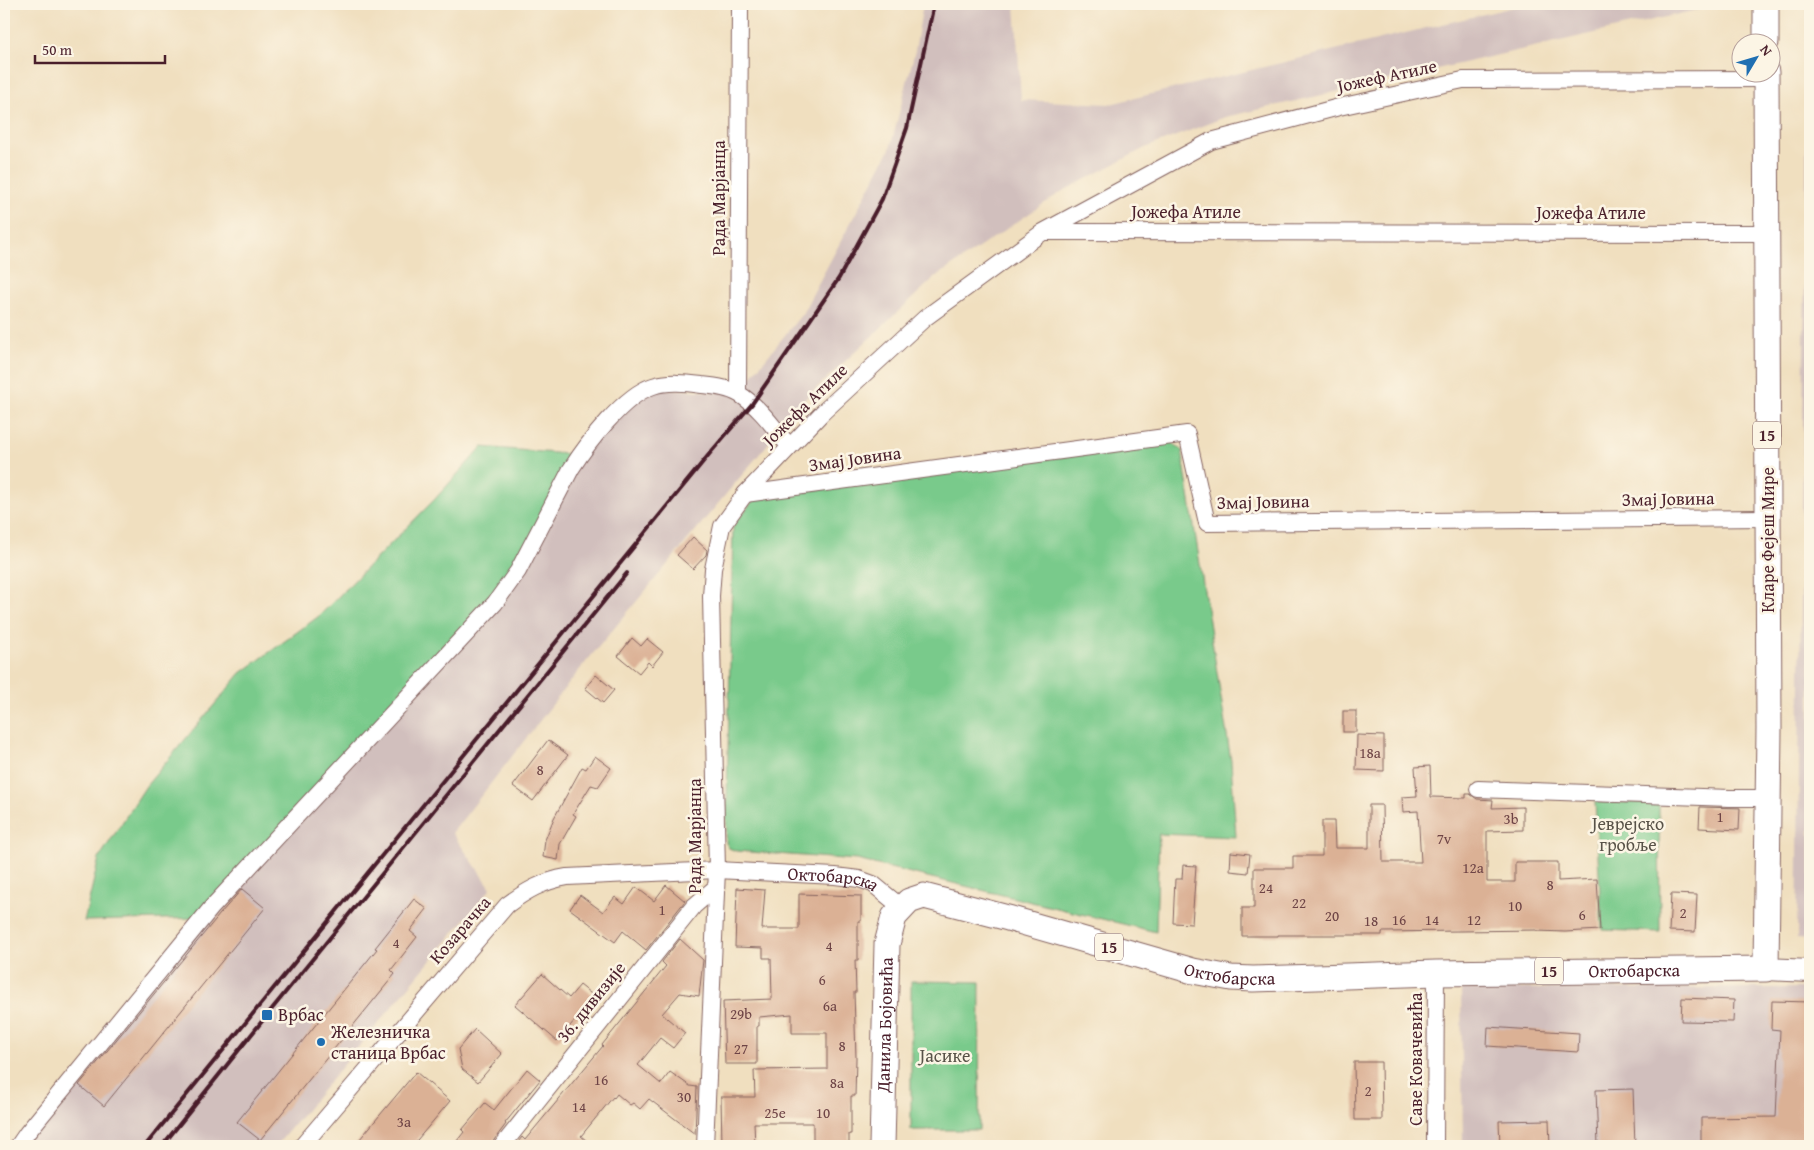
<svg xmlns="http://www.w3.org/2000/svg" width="1814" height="1150" viewBox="0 0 1814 1150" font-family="'Gentium Book Plus',serif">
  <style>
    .industrial { fill: #d1bfbd }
    .green { fill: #79ca8b; stroke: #62745b }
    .building { fill: #dbb195 }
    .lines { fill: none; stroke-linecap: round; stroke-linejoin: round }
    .street-casing { stroke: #84625f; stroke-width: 18 }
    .secondary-casing { stroke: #84625f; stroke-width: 24 }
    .primary-casing { stroke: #84625f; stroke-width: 27 }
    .street { stroke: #fff; stroke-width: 16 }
    .secondary { stroke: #fff; stroke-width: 22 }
    .primary { stroke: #fff; stroke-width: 25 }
    .rail { stroke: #4a1f2b; stroke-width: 4 }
    .poi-dot { fill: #1f6fb2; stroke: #fcf5e5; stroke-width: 2 }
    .labels { text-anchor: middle; stroke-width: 5; stroke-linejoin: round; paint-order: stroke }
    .number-label { font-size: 15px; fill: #6e4446 }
    .shield { fill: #fcf5e5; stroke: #7f5f63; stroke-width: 1 }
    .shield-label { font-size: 16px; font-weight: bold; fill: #4a1f2b }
    .street-label { font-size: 18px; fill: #4a1f2b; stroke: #fcf5e5 }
    .park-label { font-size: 18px; fill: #585248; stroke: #fcf5e5 }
    .poi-label { font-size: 18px; fill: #4a1f2b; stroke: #fcf5e5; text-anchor: start }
  </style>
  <rect width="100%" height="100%" fill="#fcf5e5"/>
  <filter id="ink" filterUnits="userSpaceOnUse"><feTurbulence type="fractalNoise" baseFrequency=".02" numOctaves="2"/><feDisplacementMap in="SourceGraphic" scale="10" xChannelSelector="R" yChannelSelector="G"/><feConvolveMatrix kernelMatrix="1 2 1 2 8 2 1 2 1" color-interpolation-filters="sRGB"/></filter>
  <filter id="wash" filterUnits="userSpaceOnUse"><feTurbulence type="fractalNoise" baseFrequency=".0096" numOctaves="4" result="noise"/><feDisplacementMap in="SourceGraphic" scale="20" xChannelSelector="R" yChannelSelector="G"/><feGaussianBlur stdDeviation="1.12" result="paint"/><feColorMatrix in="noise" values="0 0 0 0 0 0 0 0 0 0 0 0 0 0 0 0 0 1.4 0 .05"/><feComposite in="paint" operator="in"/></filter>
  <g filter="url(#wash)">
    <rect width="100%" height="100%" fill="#f0dfbf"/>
    <g class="industrial">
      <path d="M923 4H1015L1021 100 1110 104 1526 4H1723L1225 117 1145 148 1061 192 934 278 807 397 581 668 452 833 491 888 276 1146H18L580 455 647 388 738 393 802 314 890 149 915 51Z"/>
      <path d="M1808 4H1810V939L1797 938Z"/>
      <path d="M1810 988V1146H1463L1461 989Z"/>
    </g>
    <g class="green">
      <path d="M1171 442 1182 450 1231 761 1236 837 1159 834 1156 932 857 860 736 851 729 848 726 843 733 526 755 498Z"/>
      <path d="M482 447 580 455 518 571 203 918 84 921 99 858 146 786 241 673 319 616 435 499Z"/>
      <path d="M1595 802 1659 803 1660 932 1602 930Z"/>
      <path d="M911 981 980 982 979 1130H911Z"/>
    </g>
    <g id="blocks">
      <g class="building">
        <path d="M693 537 707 550 706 555 693 569 677 555Z"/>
        <path d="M632 638 641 646 647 639 663 652 652 666 648 662 639 673 618 656Z"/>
        <path d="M596 675 614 690 603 703 585 688Z"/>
        <rect x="1343" y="711" width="13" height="21"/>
        <path d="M1357 735 1384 736V771L1356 770Z"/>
        <path d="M548 740 568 755 533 801 513 786Z"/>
        <path d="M595 756 611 768 598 787 591 785 573 814 576 816 560 844 558 860 543 857 545 840 554 818 582 767 586 769Z"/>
        <path d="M1430 766 1431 797 1466 798V794H1470L1477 799 1493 800 1492 808 1523 807V830L1487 831V882H1515V862H1558V881L1597 879 1600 930 1565 932 1537 931V930L1382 932V935H1278V936H1242V908H1254V868H1293V856H1322V821H1334L1335 848H1369V805H1382L1383 862H1421L1418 811 1403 812 1402 797 1417 796 1415 767Z"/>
        <path d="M1700 807 1740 808 1739 830 1699 828Z"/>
        <path d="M1231 852 1250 854 1248 873 1230 871Z"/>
        <path d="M1183 865 1196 866 1192 924 1173 923 1175 879H1182Z"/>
        <path d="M666 885 685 901 646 950 623 931 615 942 570 909 580 895 603 912 615 897 624 904 636 887 654 901Z"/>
        <path d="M737 888 765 890 762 929H799V894L861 896V921H858V960H855L856 992H854L856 1058 855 1096H851V1134H849V1146H813V1123H754L755 1146H722L721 1097H755L754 1070 827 1069V1033H792V1014L759 1017V1026H757V1064H725L723 1001 772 999 771 958H763V948L735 947Z"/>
        <path d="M242 889 265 908 104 1106 79 1085 220 914Z"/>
        <path d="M1671 894 1697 895 1695 932 1669 931Z"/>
        <path d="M414 899 427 909 410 931 417 937 391 970 395 974 260 1140 237 1122 377 949 375 948Z"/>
        <path d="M680 939 703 960 699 996 680 993 662 1014 685 1033 673 1048 660 1038 638 1065 661 1084 670 1072 690 1086 697 1087 695 1134 649 1099 640 1109 633 1103 630 1105 617 1094 614 1098 613 1097 581 1136 593 1146H515L522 1137 525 1140 603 1046 602 1045 666 966 662 962Z"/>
        <path d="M542 974 569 998 580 985 595 997 557 1041 515 1005Z"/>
        <path d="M1682 998 1734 1000 1733 1022 1681 1021Z"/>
        <path d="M1772 1001 1810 1002V1146H1701V1118L1776 1117 1780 1030 1771 1029Z"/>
        <path d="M1488 1027 1579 1033 1578 1052 1487 1046Z"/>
        <path d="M475 1029 502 1054 478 1082 462 1069 458 1049Z"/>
        <path d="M1354 1062H1381L1382 1120H1355Z"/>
        <path d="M527 1069 540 1080 505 1123 506 1124 494 1140 492 1146H453L464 1132 462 1130 485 1103 494 1110Z"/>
        <path d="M416 1072 450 1101 412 1146H354Z"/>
        <path d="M1633 1089 1635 1146H1598L1596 1090Z"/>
        <path d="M1549 1120 1550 1146H1500L1499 1121Z"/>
      </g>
    </g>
  </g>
  <g filter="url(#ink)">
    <use href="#blocks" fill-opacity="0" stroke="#84625f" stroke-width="1"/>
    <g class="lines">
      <defs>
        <g id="street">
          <path d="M1046 232 1766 233"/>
          <path d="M738 393 740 4"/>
          <path d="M745 494 1187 434 1207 523 1768 518"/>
          <path d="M1478 789 1730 798H1767"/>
          <path d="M18 1146 27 1133 212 907 495 603 518 571 571 469C587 444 624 395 653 386 668 381 686 383 702 385 714 386 729 388 739 394 760 407 774 428 789 446"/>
          <path id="s1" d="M302 1146 507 905C526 891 543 881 567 877L717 870 835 876 859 879 873 884 901 907"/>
          <path d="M502 1146 694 906 716 887"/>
          <path d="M705 1146 717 870 711 596 713 569 722 526 745 494 822 413 925 318 1043 232 1211 141 1339 107 1463 80 1766 79"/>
          <path d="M1435 1146 1436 973"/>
        </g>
        <path id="secondary" d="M1766 969 1810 971"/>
        <g id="primary">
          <path d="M1766 4V42"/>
          <path id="s2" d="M882 1146 887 944 894 917 909 901 924 896 1008 918 1193 971 1231 978 1253 979 1436 973 1766 969 1769 729 1766 72"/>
        </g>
      </defs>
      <use href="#street" class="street-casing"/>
      <use href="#secondary" class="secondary-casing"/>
      <use href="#primary" class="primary-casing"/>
      <use href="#street" class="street"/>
      <use href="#secondary" class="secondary"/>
      <use href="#primary" class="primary"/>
      <g class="rail">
        <path d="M145 1146 711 452 752 404 839 278 882 199 907 128 934 4"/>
        <path d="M162 1146 267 1015 627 573"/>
      </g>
    </g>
  </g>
  <g class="poi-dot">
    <rect x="261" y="1009" width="12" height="12" rx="2.5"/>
    <circle cx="321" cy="1042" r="5"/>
  </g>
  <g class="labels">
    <g class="number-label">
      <text x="1370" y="758">18a</text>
      <text x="540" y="775">8</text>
      <text x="1720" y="822">1</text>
      <text x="1511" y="824">3b</text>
      <text x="1444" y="844">7v</text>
      <text x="1473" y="873">12a</text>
      <text x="1550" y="890">8</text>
      <text x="1266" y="893">24</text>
      <text x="1299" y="908">22</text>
      <text x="1515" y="911">10</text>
      <text x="662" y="915">1</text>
      <text x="1683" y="918">2</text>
      <text x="1582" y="920">6</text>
      <text x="1332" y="921">20</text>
      <text x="1399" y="925">16</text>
      <text x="1432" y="925">14</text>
      <text x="1474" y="925">12</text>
      <text x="1371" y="926">18</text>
      <text x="396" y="948">4</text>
      <text x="829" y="951">4</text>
      <text x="822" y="985">6</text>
      <text x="830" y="1011">6a</text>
      <text x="741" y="1019">29b</text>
      <text x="842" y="1051">8</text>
      <text x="741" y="1054">27</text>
      <text x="601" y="1085">16</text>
      <text x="837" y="1088">8a</text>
      <text x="1368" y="1096">2</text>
      <text x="684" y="1102">30</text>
      <text x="579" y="1112">14</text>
      <text x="775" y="1118">25e</text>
      <text x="823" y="1118">10</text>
      <text x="404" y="1127">3a</text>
    </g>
    <g class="shield">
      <rect x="1753" y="421.5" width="28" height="27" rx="4"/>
      <rect x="1095" y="933.5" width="28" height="27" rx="4"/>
      <rect x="1535" y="957.5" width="28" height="27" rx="4"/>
    </g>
    <g class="shield-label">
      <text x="1767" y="441">15</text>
      <text x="1109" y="953">15</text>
      <text x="1549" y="977">15</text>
    </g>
    <g class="street-label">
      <text transform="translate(1387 76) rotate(-12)" y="6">Јожеф Атиле</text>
      <text transform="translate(719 198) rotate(-90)" y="6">Рада Марјанца</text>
      <text x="1186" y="218">Јожефа Атиле</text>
      <text x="1591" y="219">Јожефа Атиле</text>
      <text transform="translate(805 405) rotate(-44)" y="6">Јожефа Атиле</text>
      <text transform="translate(855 459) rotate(-8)" y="6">Змај Јовина</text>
      <text transform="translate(1668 499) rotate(-1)" y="6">Змај Јовина</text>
      <text transform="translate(1263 502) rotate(-1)" y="6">Змај Јовина</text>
      <text transform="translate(1768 540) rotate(-90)" y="6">Кларе Фејеш Мире</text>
      <text transform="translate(695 836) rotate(-90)" y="6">Рада Марјанца</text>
      <text dy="6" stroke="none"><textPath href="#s1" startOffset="650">Октобарска</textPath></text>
      <text transform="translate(460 930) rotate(-49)" y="6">Козарачка</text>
      <text dy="6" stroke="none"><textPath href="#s2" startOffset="989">Октобарска</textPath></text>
      <text dy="6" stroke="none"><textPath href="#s2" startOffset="584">Октобарска</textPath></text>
      <text transform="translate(591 1002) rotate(-51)" y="6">36. дивизије</text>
      <text dy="6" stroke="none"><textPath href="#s2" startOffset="121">Данила Бојовића</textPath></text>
      <text transform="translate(1416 1059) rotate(-90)" y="6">Саве Ковачевића</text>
    </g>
    <g class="park-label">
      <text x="1628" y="830">Јеврејско<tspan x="1628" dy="21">гробље</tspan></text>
      <text x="945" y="1062">Јасике</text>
    </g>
    <g class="poi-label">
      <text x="278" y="1021">Врбас</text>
      <text x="331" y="1038">Железничка<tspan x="331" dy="21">станица Врбас</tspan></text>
    </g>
  </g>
  <rect width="1814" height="1150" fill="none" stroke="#fcf5e5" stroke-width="20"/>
  <g transform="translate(1756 58) rotate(52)"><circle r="24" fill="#fcf5e5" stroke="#b59f9b"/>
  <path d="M0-4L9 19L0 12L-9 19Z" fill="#1f6fb2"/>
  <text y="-8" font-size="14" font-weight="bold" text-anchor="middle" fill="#4a1f2b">N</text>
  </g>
  <path d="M35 55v8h130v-8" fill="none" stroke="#4a1f2b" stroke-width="2.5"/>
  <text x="42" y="55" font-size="15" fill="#4a1f2b" stroke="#fcf5e5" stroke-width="4" paint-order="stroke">50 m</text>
</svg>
